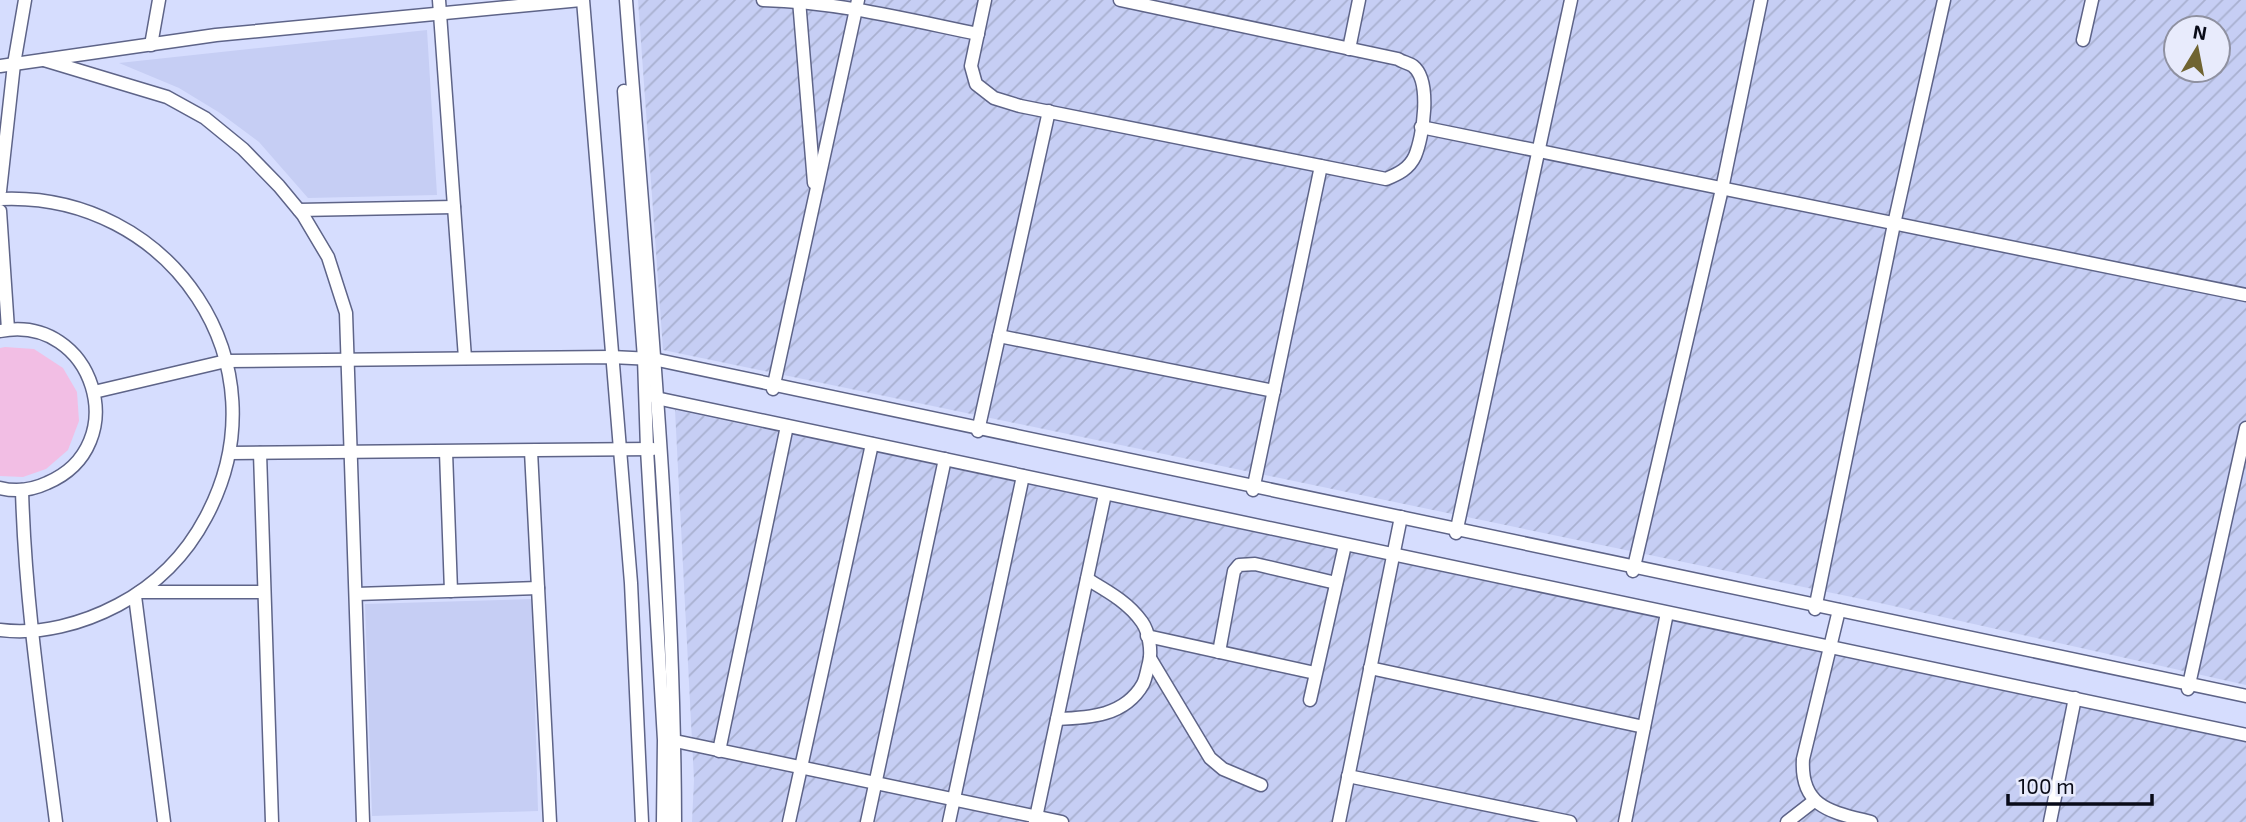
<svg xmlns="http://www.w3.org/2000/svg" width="2246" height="822" viewBox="0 0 2246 822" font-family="'Exo 2',sans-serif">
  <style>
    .built { fill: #c6cef4 }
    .industrial { fill: url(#industrial-furrows); fill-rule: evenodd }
    .park { fill: #f2bee4 }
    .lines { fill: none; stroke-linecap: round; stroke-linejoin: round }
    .minor-casing { stroke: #5e6488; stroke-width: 15 }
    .minor { stroke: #fff; stroke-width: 12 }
  </style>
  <defs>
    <pattern id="industrial-furrows" width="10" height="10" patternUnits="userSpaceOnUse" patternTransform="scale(1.75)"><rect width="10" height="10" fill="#c6cef4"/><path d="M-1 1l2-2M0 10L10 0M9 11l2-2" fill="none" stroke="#a9b0d0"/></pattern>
  </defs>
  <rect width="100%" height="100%" fill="#d6ddfe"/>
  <g class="built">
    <path d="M427 30 437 195 308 198 259 142 220 113 179 88 119 63Z"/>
    <path d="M532 599 538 811 372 816 365 604Z"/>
  </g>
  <g class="industrial">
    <path d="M638 0H2246V685L1871 601 663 350ZM2176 28H2218V70H2176Z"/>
    <path d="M675 410 2246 741V822H692L694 780Z"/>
  </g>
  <path class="park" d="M5 347 34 349 63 368 77 392 79 421 68 450 46 469 23 477 0 476V348Z"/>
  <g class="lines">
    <defs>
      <g id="minor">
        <path d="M439 0 465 358"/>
        <path d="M583 0 631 583 642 822"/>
        <path d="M626 0C647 273 674 548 675 822"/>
        <path d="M763 0C838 2 905 19 978 34"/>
        <path d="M799 0 814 183"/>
        <path d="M985 0 971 66 976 84 994 98 1020 106 1386 179C1398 174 1409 169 1415 156 1423 137 1432 81 1413 66 1409 63 1402 62 1398 59L1120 0"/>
        <path d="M2083 40 2092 0"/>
        <path d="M151 45 159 0"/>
        <path d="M1349 49 1359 0"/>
        <path d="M44 60 167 97 205 118 243 149 279 186 303 215 328 257 346 313 363 822"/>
        <path d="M0 66 216 35 581 0"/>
        <path d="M624 91 644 358 647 449 664 740 663 822"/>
        <path d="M1421 127 2246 295"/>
        <path d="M0 191 14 64 25 0"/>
        <path d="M0 199C170 191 288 364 206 517 186 555 156 585 118 605 82 624 40 635 0 630"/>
        <path d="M299 210 454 207"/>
        <path d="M0 211 8 329"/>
        <path d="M0 331C94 313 135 446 47 483 32 490 16 492 0 488"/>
        <path d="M999 336 1274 391"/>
        <path d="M773 389 858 0"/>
        <path d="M94 392 226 361 611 357 653 359 2246 696"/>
        <path d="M656 398 2246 735"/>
        <path d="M978 431 1049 111"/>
        <path d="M531 451 550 822"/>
        <path d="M446 452 451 591"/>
        <path d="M230 453 653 449"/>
        <path d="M260 453 272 822"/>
        <path d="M22 490C25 602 42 712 56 822"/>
        <path d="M1253 490 1321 166"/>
        <path d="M1456 533 1571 0"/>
        <path d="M1633 571 1722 189 1761 0"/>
        <path d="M140 592H264"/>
        <path d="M356 594 538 588"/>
        <path d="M135 596 164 822"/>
        <path d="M1815 609 1894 224 1944 0"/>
        <path d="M1839 610 1803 759C1800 808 1832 812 1871 822"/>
        <path d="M1147 636 1315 673"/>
        <path d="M1219 652 1234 571 1239 565 1255 564 1336 583"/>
        <path d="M1150 658 1210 758 1223 769 1261 785"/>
        <path d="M1370 668 1644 727"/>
        <path d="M2188 689 2246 428"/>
        <path d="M1310 700 1345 545"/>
        <path d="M1057 719C1089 718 1125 716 1143 684 1146 678 1147 670 1149 663 1152 651 1149 632 1142 622 1128 602 1107 591 1087 579"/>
        <path d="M675 741 1062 822"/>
        <path d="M719 751 787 426"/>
        <path d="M1348 776 1570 822"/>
        <path d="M789 822 872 444"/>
        <path d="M867 822 945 459"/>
        <path d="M949 822 1023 476"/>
        <path d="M1035 822 1105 494"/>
        <path d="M1339 822 1401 517"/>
        <path d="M1625 822 1667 613"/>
        <path d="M1787 822 1814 801"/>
        <path d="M2050 822 2075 698"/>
      </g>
    </defs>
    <use href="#minor" class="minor-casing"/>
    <use href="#minor" class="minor"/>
  </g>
  <g transform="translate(2197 49) rotate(10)"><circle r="33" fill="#e8ebfc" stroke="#8f91a1" stroke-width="2"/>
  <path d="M0-5L12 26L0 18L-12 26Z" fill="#706431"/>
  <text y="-10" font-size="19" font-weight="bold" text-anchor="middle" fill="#090b18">N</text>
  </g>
  <path d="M2008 794v10h144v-10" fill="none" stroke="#090b18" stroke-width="3.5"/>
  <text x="2018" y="794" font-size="21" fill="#090b18" stroke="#e8ebfc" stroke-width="5" paint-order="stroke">100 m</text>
</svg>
